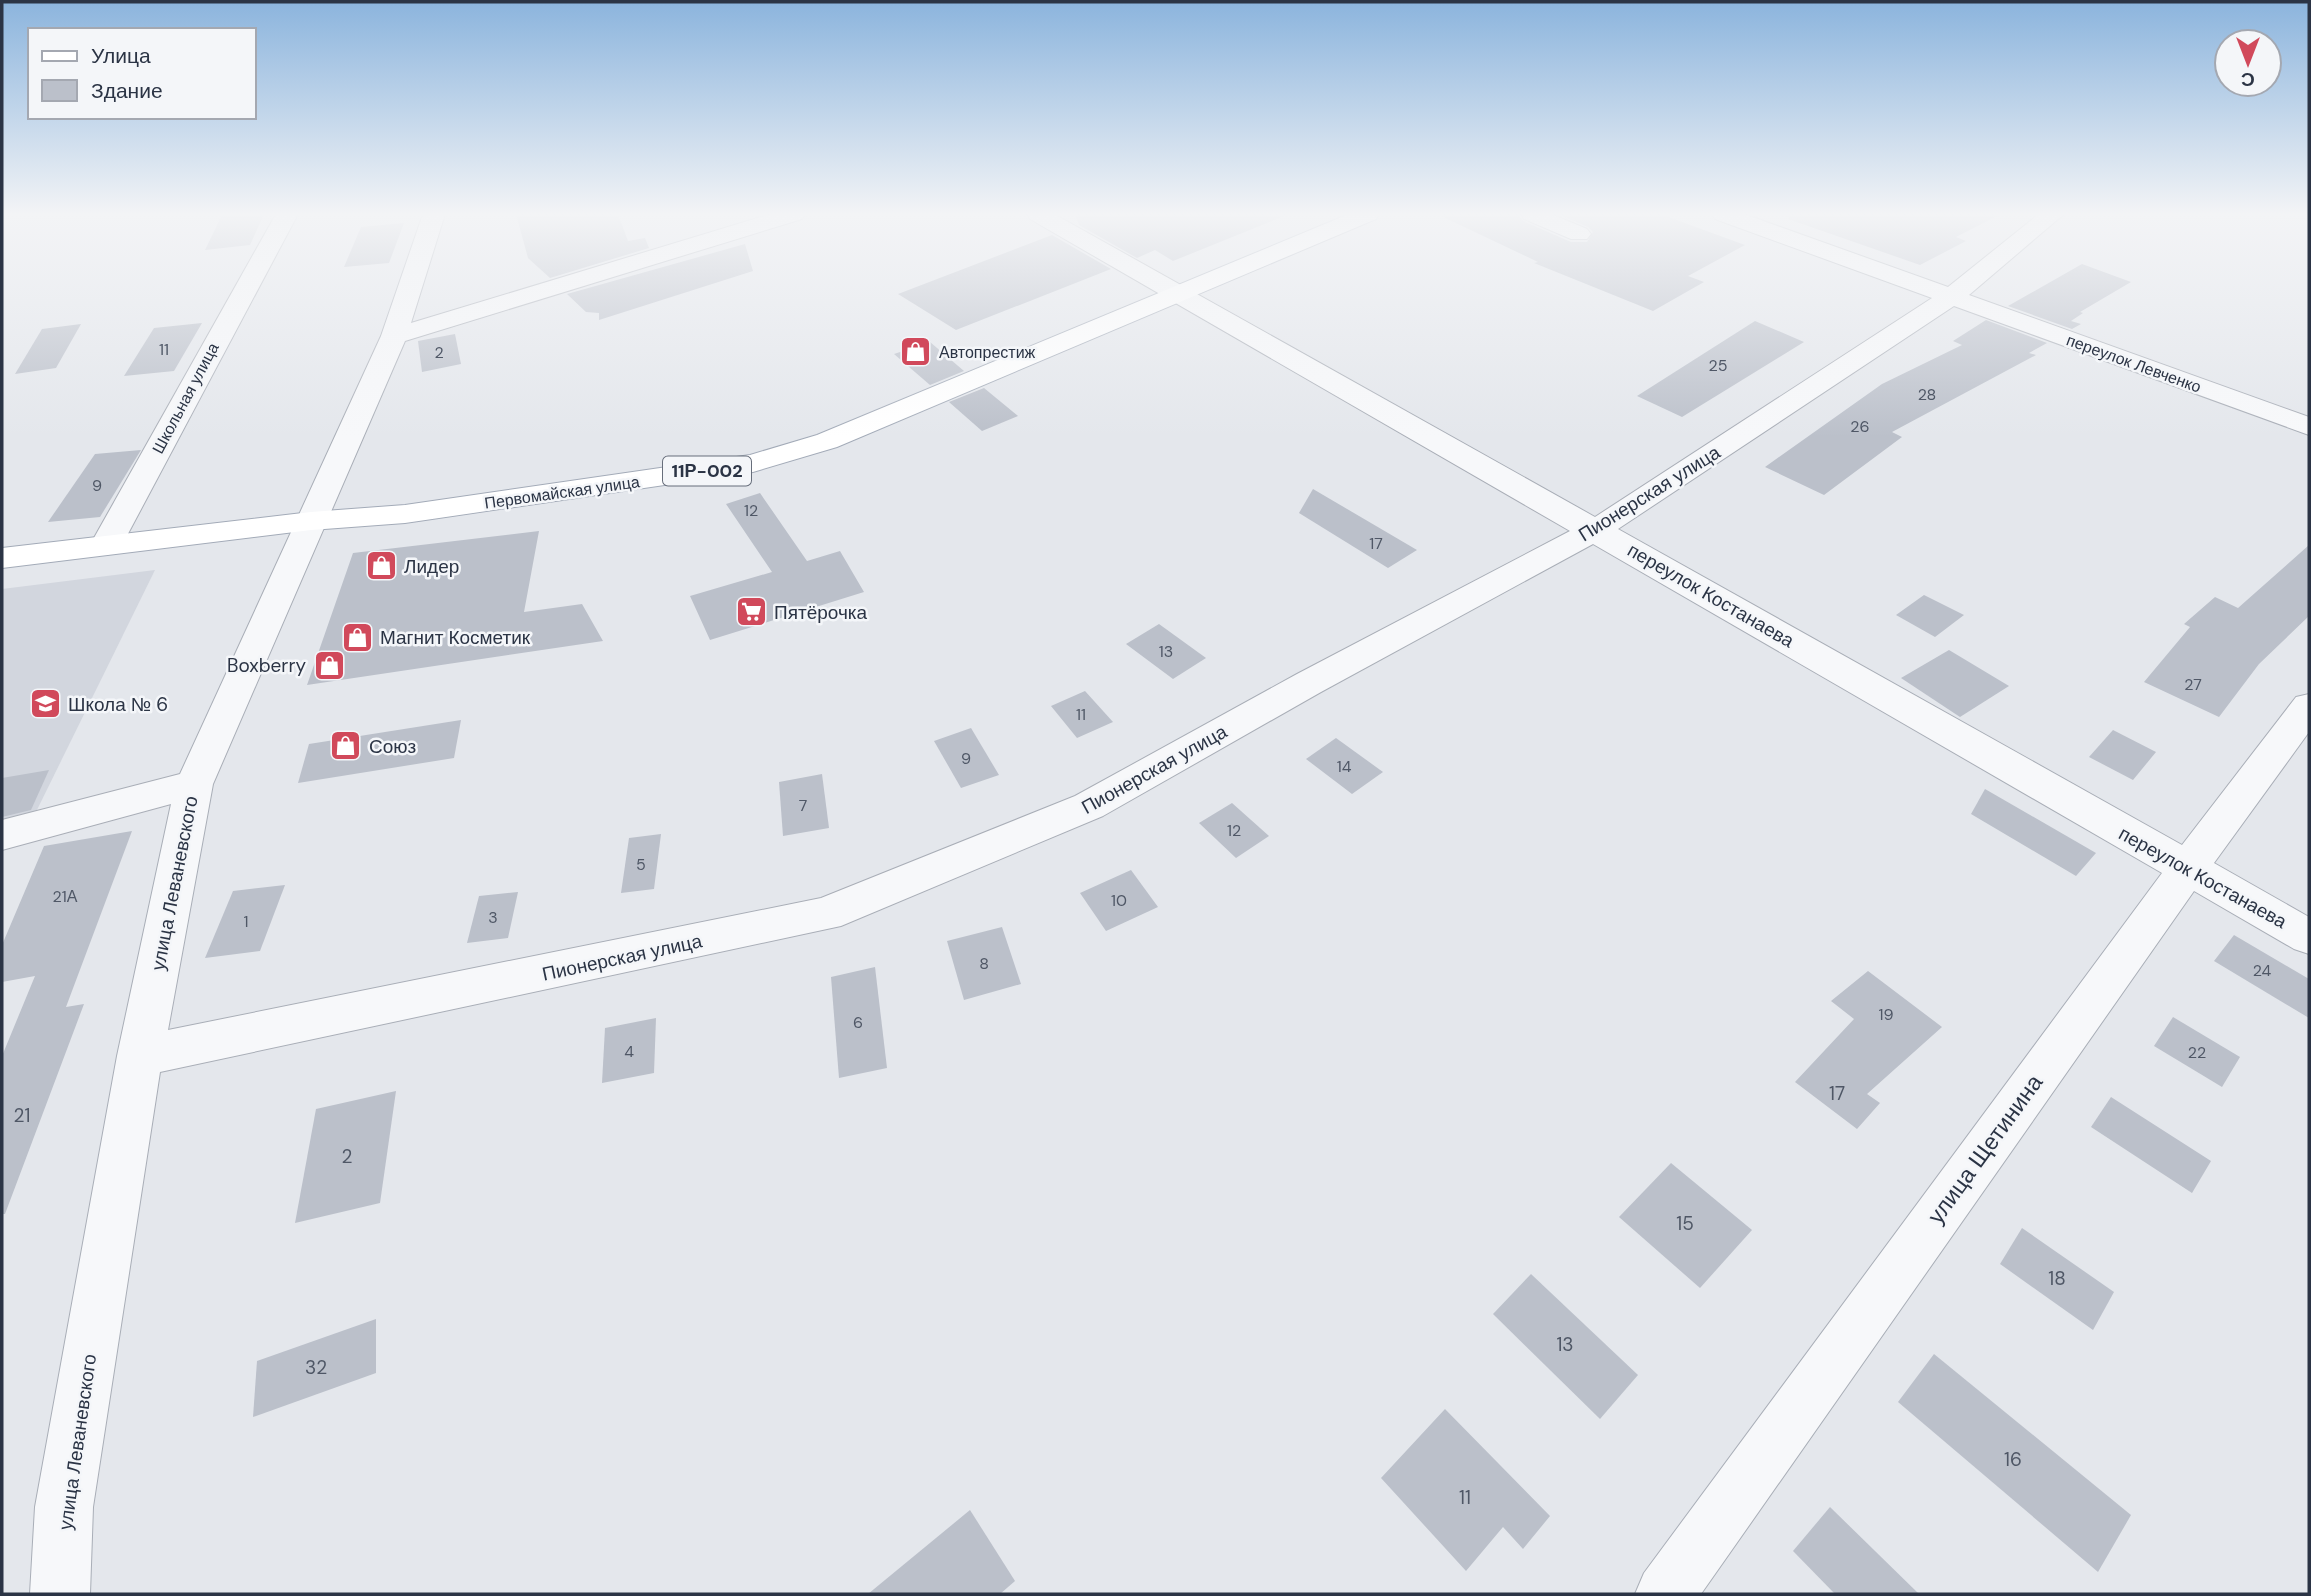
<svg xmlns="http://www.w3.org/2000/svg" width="2311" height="1596" viewBox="0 0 2311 1596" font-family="'DM Sans',sans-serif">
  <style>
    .built { fill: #d2d6de }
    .building { fill: #bbc0ca }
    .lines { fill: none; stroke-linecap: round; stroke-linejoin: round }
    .minor-casing { stroke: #a9aeb7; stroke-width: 2 }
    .major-casing { stroke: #a3abb8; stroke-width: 2 }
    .minor { fill: #f7f8fa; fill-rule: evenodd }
    .major { fill: #fff; fill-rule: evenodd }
    .labels { text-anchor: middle; stroke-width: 5; stroke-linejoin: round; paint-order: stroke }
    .number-label { font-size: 16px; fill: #4f5766 }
    .far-poi-label { font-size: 16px; fill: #2b3445; stroke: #f4f6f9; text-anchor: start }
    .far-street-label { font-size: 16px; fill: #2b3445; stroke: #f4f6f9 }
    .shield { fill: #f4f6f9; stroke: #676e7b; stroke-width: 2 }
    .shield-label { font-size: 18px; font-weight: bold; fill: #2b3445 }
    .street-label { font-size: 19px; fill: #2b3445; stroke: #f4f6f9 }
    .poi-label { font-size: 19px; fill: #2b3445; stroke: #f4f6f9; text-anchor: start }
    .near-number-label { font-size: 19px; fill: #4f5766 }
    .near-street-label { font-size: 23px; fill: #2b3445; stroke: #f4f6f9 }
  </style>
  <rect width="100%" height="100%" fill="#e4e7ec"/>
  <path class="built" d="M155 570 33 818 2 823V589Z"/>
  <g class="building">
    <path d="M264 214 250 245 205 250 222 215Z"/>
    <path d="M516 214H618L628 241 645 238 649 248 550 278 528 258Z"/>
    <path d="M1075 214H1287V215L1173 261 1155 250 1137 258 1079 225Z"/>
    <path d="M1437 214H1518L1523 221 1571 242H1587L1593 232 1588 227 1558 214H1660L1745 245 1688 276 1704 282 1653 311 1534 263 1538 262Z"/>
    <path d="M1789 214H2001L1956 237 1966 241 1920 265 1788 219Z"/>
    <path d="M404 223 389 263 344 267 361 227Z"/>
    <path d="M1052 235 1111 269 956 330 898 294Z"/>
    <path d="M745 244 753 271 599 320V313L586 312 567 294Z"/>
    <path d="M2082 264 2131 282 2080 312 2083 313 2071 321 2081 324 2072 329 2008 306Z"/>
    <path d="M1986 320 2047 343 2029 353 2036 355 1892 432 1902 437 1824 495 1765 467 1882 384 1962 345 1953 341Z"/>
    <path d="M1755 321 1804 342 1682 417 1637 396Z"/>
    <path d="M202 323 174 371 124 376 154 328Z"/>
    <path d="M81 324 56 368 15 374 42 329Z"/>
    <path d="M455 334 461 364 422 372 418 341Z"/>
    <path d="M930 342 964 371 930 385 894 354Z"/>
    <path d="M984 388 1018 416 982 431 949 402Z"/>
    <path d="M141 450 100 517 48 522 95 454Z"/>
    <path d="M1313 489 1417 550 1388 568 1299 513Z"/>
    <path d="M760 493 807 561 840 551 864 592 710 640 690 596 772 572 726 504Z"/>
    <path d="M539 531 524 612 582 604 603 641 307 685 353 553Z"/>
    <path d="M2309 545V616L2259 664 2219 717 2144 682 2190 627 2184 624 2215 597 2238 608Z"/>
    <path d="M1924 595 1964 615 1935 637 1896 615Z"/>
    <path d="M1159 624 1206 658 1173 679 1126 644Z"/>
    <path d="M1949 650 2009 686 1960 717 1901 678Z"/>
    <path d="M1085 691 1113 722 1077 738 1051 706Z"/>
    <path d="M461 720 454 758 298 783 309 744Z"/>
    <path d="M971 728 999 775 961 788 934 741Z"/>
    <path d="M2113 730 2156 752 2133 780 2089 757Z"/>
    <path d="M1336 738 1383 772 1352 794 1306 759Z"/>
    <path d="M49 770 31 810 2 817V778Z"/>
    <path d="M822 774 829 828 783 836 779 782Z"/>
    <path d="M1985 789 2096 853 2076 876 1971 814Z"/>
    <path d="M1232 803 1269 836 1236 858 1199 823Z"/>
    <path d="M132 831 66 1007 84 1004 5 1214H2V1056L35 976 2 982V945L44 846Z"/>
    <path d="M661 834 654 889 621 893 629 838Z"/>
    <path d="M1131 870 1158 907 1106 931 1080 893Z"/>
    <path d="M285 885 260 951 205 958 233 891Z"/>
    <path d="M518 892 508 938 467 943 479 896Z"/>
    <path d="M1002 927 1021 984 964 1000 947 941Z"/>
    <path d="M2234 935 2309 979V1018L2214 961Z"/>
    <path d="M875 967 887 1068 839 1078 831 977Z"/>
    <path d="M1868 971 1942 1027 1867 1094 1880 1103 1857 1129 1795 1082 1854 1019 1831 1001Z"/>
    <path d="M2173 1017 2240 1057 2222 1087 2154 1046Z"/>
    <path d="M656 1018 654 1073 602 1083 605 1028Z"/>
    <path d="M396 1091 380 1203 295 1223 316 1109Z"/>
    <path d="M2111 1097 2211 1161 2192 1193 2091 1127Z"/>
    <path d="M1671 1163 1752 1230 1700 1288 1619 1217Z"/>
    <path d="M2022 1228 2114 1292 2093 1330 2000 1264Z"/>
    <path d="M1531 1274 1638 1375 1600 1419 1493 1314Z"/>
    <path d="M376 1319V1373L253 1417 257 1361Z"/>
    <path d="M1934 1354 2131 1515 2098 1572 1898 1402Z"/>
    <path d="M1445 1409 1550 1516 1523 1549 1503 1527 1466 1571 1381 1478Z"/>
    <path d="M1830 1507 1919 1594H1835L1793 1551Z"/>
    <path d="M970 1510 1015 1581 1000 1594H868Z"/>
  </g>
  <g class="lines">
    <defs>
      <g id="minor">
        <path d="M276 214H298L122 545 117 552 106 555 95 552 90 545Z"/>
        <path d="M423 214H445L411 323 771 214H805L802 219 405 341 213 784 168 1030 821 898 1075 796 1297 674 1570 531 1030 219 1027 214H1054L1595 517 1932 298 1715 219 1712 214H1744L1948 287 2039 214H2064L1969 295 2309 417V435L1954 306 1618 529 2182 845 2296 697 2309 694V732L2214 863 2309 917V954L2294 949 2194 891 1701 1594H1635L1644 1573 2162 873 1593 544 1321 692 1103 816 841 926 160 1072 93 1507 90 1594H30L35 1507 117 1056 171 804 2 850V820L180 774 381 336Z"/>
        <path d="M1521 214H1551L1587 229 1591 234 1587 239H1571L1524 219Z"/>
      </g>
      <path id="major" d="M1349 214H1379L1376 219 837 447 753 472 405 523 311 530 2 568V548L311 512 405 505 750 455 817 435Z"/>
    </defs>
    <use href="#minor" class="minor-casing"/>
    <use href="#major" class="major-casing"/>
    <use href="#minor" class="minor"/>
    <use href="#major" class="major"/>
  </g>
  <linearGradient id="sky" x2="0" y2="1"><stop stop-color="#8bb4dd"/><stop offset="0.49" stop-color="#f3f4f6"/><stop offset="1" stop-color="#f3f4f6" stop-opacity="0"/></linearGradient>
  <rect width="2311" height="437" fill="url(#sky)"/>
  <defs>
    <symbol id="shop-square" viewBox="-11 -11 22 22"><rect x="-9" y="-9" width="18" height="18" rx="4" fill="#d1495b" stroke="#f4f6f9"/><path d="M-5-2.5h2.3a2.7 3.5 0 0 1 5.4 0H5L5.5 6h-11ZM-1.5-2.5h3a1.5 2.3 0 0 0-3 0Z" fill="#fff"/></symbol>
    <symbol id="supermarket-square" viewBox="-11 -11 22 22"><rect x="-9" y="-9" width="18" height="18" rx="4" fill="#d1495b" stroke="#f4f6f9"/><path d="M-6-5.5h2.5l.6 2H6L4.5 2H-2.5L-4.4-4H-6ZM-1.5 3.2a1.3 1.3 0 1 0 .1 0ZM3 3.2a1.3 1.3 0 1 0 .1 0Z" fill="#fff"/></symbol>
    <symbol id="school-square" viewBox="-11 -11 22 22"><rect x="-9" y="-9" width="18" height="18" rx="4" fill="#d1495b" stroke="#f4f6f9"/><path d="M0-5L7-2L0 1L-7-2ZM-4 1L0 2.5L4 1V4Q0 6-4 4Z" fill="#fff"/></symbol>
  </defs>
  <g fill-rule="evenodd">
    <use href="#shop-square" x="898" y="334" width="35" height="35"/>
    <use href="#shop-square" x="364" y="548" width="35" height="35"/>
    <use href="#supermarket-square" x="734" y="594" width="35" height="35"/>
    <use href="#shop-square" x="340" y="620" width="35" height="35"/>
    <use href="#shop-square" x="312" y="648" width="35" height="35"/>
    <use href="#school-square" x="28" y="686" width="35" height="35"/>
    <use href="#shop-square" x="328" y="728" width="35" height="35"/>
  </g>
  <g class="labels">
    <g class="number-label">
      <text x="164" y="355">11</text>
      <text x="439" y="358">2</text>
      <text x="1718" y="371">25</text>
      <text x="1927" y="400">28</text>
      <text x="1860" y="432">26</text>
      <text x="97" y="491">9</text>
      <text x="751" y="516">12</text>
      <text x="1376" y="549">17</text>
      <text x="1166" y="657">13</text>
      <text x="2193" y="690">27</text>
      <text x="1081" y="720">11</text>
      <text x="966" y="764">9</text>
      <text x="1344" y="772">14</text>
      <text x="803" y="811">7</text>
      <text x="1234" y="836">12</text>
      <text x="641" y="870">5</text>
      <text x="65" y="902">21А</text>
      <text x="1119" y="906">10</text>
      <text x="493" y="923">3</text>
      <text x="246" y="927">1</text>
      <text x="984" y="969">8</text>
      <text x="2262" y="976">24</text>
      <text x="1886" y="1020">19</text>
      <text x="858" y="1028">6</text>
      <text x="629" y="1057">4</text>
      <text x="2197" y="1058">22</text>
    </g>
    <g class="far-poi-label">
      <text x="939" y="358">Автопрестиж</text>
    </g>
    <g class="far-street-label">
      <text transform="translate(2134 363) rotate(20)" y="6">переулок Левченко</text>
      <text transform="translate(185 398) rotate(-62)" y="6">Школьная улица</text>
      <text transform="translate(562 492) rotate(-8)" y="6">Первомайская улица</text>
    </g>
    <rect class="shield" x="663" y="456.5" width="88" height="29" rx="5"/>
    <g class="shield-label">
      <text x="707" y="477">11Р-002</text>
    </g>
    <g class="street-label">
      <text transform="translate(1649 493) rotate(-32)" y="7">Пионерская улица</text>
      <text transform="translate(1711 595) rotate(30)" y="7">переулок Костанаева</text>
      <text transform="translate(1154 769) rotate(-29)" y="7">Пионерская улица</text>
      <text transform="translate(2203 877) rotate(29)" y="7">переулок Костанаева</text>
      <text transform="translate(174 883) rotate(-79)" y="7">улица Леваневского</text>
      <text transform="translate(622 957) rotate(-12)" y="7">Пионерская улица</text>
      <text transform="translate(77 1442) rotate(-82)" y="7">улица Леваневского</text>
    </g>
    <g class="poi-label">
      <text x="404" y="573">Лидер</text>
      <text x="774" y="619">Пятёрочка</text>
      <text x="380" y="644">Магнит Косметик</text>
      <text x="306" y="672" text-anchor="end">Boxberry</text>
      <text x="68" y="711">Школа № 6</text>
      <text x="369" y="753">Союз</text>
    </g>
    <g class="near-number-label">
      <text x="1837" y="1100">17</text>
      <text x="22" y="1122">21</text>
      <text x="347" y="1163">2</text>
      <text x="1685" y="1230">15</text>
      <text x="2057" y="1285">18</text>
      <text x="1565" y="1351">13</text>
      <text x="316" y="1374">32</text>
      <text x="2013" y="1466">16</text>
      <text x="1465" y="1504">11</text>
    </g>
    <g class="near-street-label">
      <text transform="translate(1985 1149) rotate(-54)" y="8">улица Щетинина</text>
    </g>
  </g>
  <rect width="2311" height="1596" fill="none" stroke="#2b3445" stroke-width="7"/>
  <rect x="28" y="28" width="228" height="91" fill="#f4f6f9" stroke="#a4a8b1" stroke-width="2"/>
  <rect x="42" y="51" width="35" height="10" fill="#ffffff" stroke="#a4a8b1" stroke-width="2"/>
  <text x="91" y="63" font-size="21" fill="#2b3445">Улица</text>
  <rect x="42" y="80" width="35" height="21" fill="#bbc0ca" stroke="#a4a8b1" stroke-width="2"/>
  <text x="91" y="98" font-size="21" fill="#2b3445">Здание</text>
  <g transform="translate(2248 63) rotate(180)"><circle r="33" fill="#f4f6f9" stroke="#a4a8b1" stroke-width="2"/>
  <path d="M0-5L12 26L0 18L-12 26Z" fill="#d1495b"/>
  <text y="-10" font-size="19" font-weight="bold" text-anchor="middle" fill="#2b3445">С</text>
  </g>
</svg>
